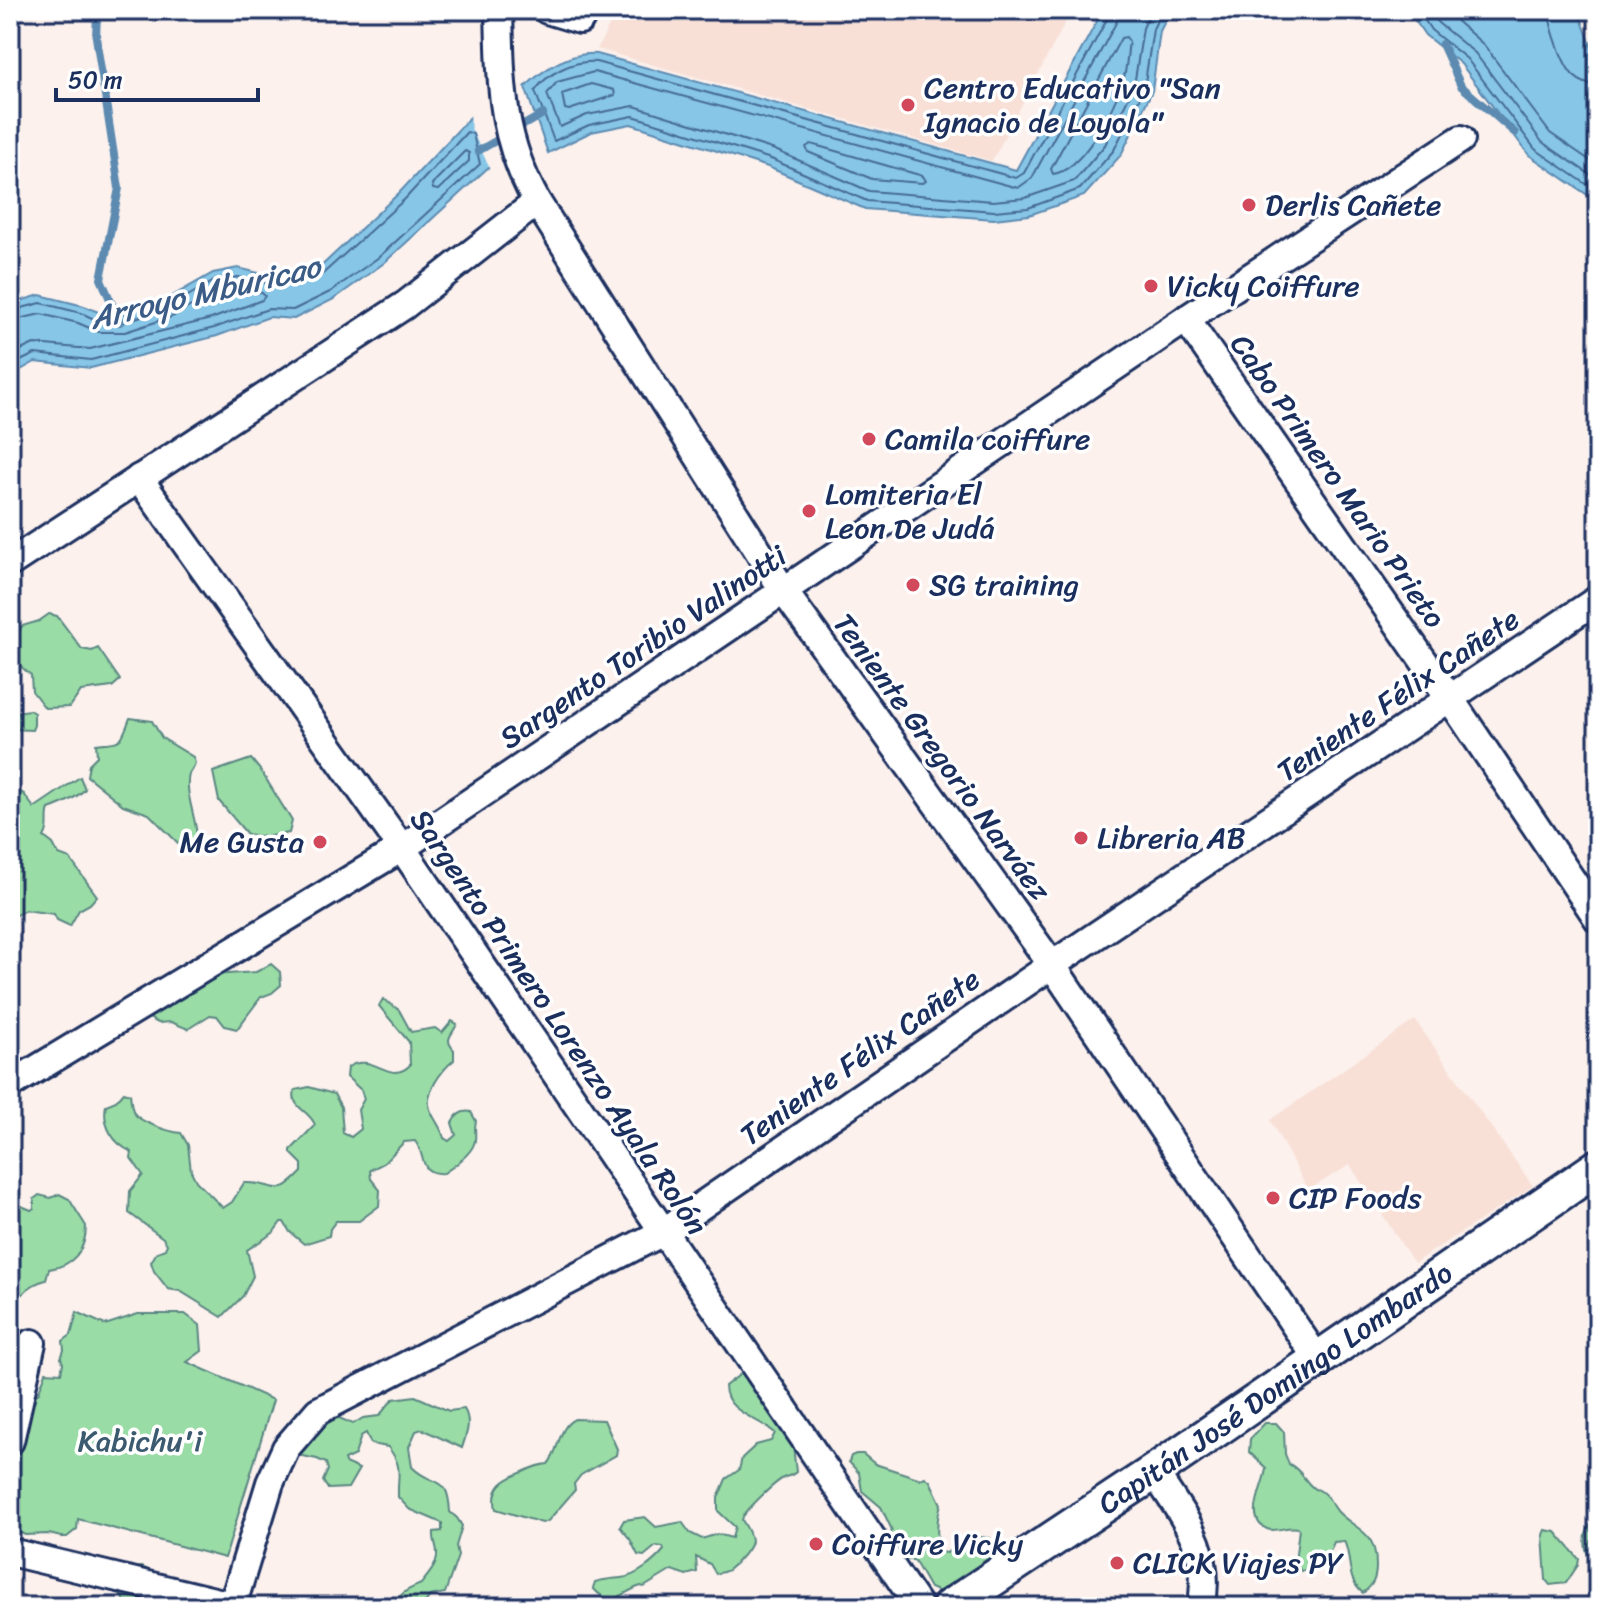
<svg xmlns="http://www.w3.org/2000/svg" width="1608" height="1617" viewBox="0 0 1608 1617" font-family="Sriracha,sans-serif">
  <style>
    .built { fill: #f8e0d7 }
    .green { fill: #9adca6; stroke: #5a8682; stroke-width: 2 }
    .water { fill: #87c6e7; stroke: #5c8ab0; stroke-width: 2 }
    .pier { fill: #fcf1ed }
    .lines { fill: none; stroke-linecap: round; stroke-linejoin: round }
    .shore { stroke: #466b95; stroke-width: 2 }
    .stream { stroke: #5c8ab0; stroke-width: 8 }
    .minor-casing { stroke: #1b2f5e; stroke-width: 32 }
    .tertiary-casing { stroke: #1b2f5e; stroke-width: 40 }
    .minor { stroke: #fff; stroke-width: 26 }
    .tertiary { stroke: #fff; stroke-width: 34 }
    .poi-dot { fill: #d1495b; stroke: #fff; stroke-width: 3 }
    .labels { text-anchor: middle; stroke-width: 7; stroke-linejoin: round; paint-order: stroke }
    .poi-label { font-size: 30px; fill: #1b2f5e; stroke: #fff; text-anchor: start }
    .street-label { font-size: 30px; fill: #1b2f5e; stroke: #fff }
    .park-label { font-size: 30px; fill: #3b5a70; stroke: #fff }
    .water-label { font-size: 32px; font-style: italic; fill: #3b5c87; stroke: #fff }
  </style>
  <rect width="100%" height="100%" fill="#fcf1ed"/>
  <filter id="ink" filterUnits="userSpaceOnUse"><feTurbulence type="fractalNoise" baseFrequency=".0125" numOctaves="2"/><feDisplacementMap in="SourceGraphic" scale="16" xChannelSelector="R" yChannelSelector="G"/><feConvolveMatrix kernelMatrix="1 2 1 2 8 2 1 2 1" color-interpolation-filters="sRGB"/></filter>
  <g filter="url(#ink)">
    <g class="built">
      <path d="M617 10H1072L992 161 597 49Z"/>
      <path d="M1415 1020 1533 1186 1414 1263 1350 1165 1308 1190 1270 1120Z"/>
    </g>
    <g class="green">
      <path d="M49 614 57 616 82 649 92 651 98 648 120 680 112 687 81 691 70 707 45 708 32 691 31 675C27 672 19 665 16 661 11 653 18 632 22 626L39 621Z"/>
      <path d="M10 694 17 712 29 710 34 713V725L32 730 10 729Z"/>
      <path d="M130 718 152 721 162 738 193 757 195 763C194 767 191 770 189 774 184 793 197 820 197 838L182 847 149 814 123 805 87 776 89 764 97 756 96 744C122 741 120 745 130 718Z"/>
      <path d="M251 759 261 771 292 821 289 833 264 837 247 834 219 801 213 772Z"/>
      <path d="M10 775 13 788 24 794 34 808 80 777 85 789C78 797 60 805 49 809 45 818 51 827 44 837L53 844 59 855 70 859 97 896 90 904 79 910 70 926 57 920 54 914 25 910 14 916V928L10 929Z"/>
      <path d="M271 964 280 972 281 985 272 993 261 997 237 1029 225 1026 217 1016 210 1015 188 1029 171 1022 158 1023 147 1017V1005L169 1001 191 993 198 984 213 975 256 972Z"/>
      <path d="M383 999 399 1010 411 1032 435 1028 442 1033 452 1021 457 1024C453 1035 443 1038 454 1050V1060C442 1070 424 1093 430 1109 434 1120 441 1127 444 1138L449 1141 456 1135 452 1123C456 1115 462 1110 471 1112L476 1121C474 1128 476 1133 475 1140 474 1152 453 1167 444 1173 418 1175 427 1157 415 1141L404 1142 384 1163 370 1170 371 1179 380 1190 379 1206 359 1221H336L330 1229 329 1236 304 1244 290 1232 284 1222H281L273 1233 247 1250 253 1276 243 1296 222 1317 180 1291 168 1289 154 1271 151 1262 157 1252 165 1249 167 1244 163 1238 129 1213 130 1191 143 1175 131 1158 132 1152C113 1144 102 1125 106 1105L116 1101 124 1092 130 1094C131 1100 131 1108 134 1113 140 1123 171 1132 181 1133L188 1145 191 1171 196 1181 223 1208 232 1202 244 1183C276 1181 274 1202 302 1172V1164L291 1153V1150L315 1125C309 1109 290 1109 295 1090L309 1087 334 1094 341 1107 343 1133 351 1137 361 1129 358 1110 364 1099 361 1090 347 1077 348 1067C373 1051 390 1086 410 1065L409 1042 379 1006Z"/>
      <path d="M59 1194 69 1199 86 1226C86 1250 73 1266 49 1269L46 1280C25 1285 17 1299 10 1319V1206L17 1204 31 1210 34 1208V1199L39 1195 51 1198Z"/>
      <path d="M77 1312 105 1325 138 1314H185L200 1325 202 1351 187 1362 273 1400 225 1558 78 1519 77 1529 67 1537H61L49 1534 25 1535 10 1528V1361L19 1360 33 1395 38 1394 46 1372 61 1373 63 1363 61 1358 64 1350 63 1341 71 1335Z"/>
      <path d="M760 1371 781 1377 797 1401 793 1446 796 1472C793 1475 789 1476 785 1477 775 1482 744 1511 742 1520 755 1540 754 1544 738 1561 727 1571 731 1570 716 1574L710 1564 696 1557 697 1572 686 1575 672 1570 644 1587 641 1586C621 1592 612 1610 593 1588L595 1582C605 1579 611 1579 621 1578 636 1577 655 1561 664 1550L663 1547 656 1546 644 1556 638 1555 630 1539 620 1527 624 1520 645 1517 656 1527 682 1522 690 1533 702 1539 717 1534 732 1538 735 1527 718 1511V1498L726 1479 739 1470 742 1458 756 1445 771 1441 775 1433C760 1418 725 1413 725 1386L742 1373Z"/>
      <path d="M415 1396 449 1411 464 1409C472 1422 466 1435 462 1448L422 1429 416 1431 409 1447 412 1467C434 1489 448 1472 450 1512L457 1518 462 1526 456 1546 458 1556 445 1593 430 1596 422 1607H395C399 1592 409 1589 421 1584 428 1575 438 1565 437 1553 437 1545 433 1541 434 1532L442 1531V1523L409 1509 398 1497C397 1473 404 1468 388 1447L371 1444 366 1433 361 1436 355 1455 344 1460 345 1463 359 1469 348 1488 328 1489 323 1481 328 1470 326 1463 317 1459 292 1454 332 1415 353 1424 363 1418 379 1416 393 1399Z"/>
      <path d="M575 1419 604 1420 617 1449 616 1455 581 1475 574 1484 575 1490 548 1521 542 1523 496 1509C491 1486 505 1479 523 1472 532 1468 537 1465 548 1464 559 1452 558 1426 575 1419Z"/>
      <path d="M1265 1423H1276L1284 1432 1285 1454 1289 1464C1301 1470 1302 1477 1311 1486 1318 1493 1314 1486 1322 1492 1329 1497 1333 1506 1338 1512 1358 1532 1376 1530 1376 1566 1376 1579 1373 1585 1363 1593 1345 1579 1353 1560 1344 1541L1334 1542C1328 1558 1319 1568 1301 1571L1295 1563 1299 1528C1286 1525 1276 1533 1267 1529 1243 1519 1265 1484 1266 1468L1249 1452 1250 1439Z"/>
      <path d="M856 1454H863L875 1464 921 1479 925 1477 930 1481 941 1504C937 1517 935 1539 941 1552L947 1553C960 1540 972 1535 990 1538L995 1558 942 1593 930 1588 914 1560H902L880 1534 890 1535 892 1530 881 1507 862 1491 859 1473 849 1462 851 1456Z"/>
      <path d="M1598 1517V1565C1580 1553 1582 1529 1598 1517Z"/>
      <path d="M1545 1530 1556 1532 1579 1559 1578 1565 1566 1583 1550 1585 1546 1580 1543 1535Z"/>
      <path d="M142 1567 171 1581 204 1607H129L120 1594 119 1578 130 1568Z"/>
    </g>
    <g class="water">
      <path d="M1103 10H1171L1160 31 1152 91 1121 155 1084 196 1029 215 994 219 865 209 768 167 631 124 591 132 548 153 525 87C545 68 569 52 597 54L1016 170Z"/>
      <path d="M1408 10H1578L1598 64V202L1529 155 1461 64 1425 35Z"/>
      <path d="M475 112 491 165 384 263 334 299 294 319 269 317 217 336 91 368 35 362 10 376V304L40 295 84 306 103 314H124L167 299 213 273 238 268 280 278 314 273 399 193Z"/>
    </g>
    <path class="pier" d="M475 108 478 111 495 164 491 171 471 128 470 111Z"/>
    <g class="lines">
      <g class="shore">
        <path d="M1109 10 1108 17 1024 173 1016 178 596 62C574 60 547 73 535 91L554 141 589 125 633 116 771 159 867 201 994 211 1028 208 1080 189 1114 150 1144 89 1153 29 1162 10"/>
        <path d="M1119 10 1117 21 1032 178 1018 188 594 72 557 82 547 94 560 127 587 115 634 106 775 150 869 191 993 201 1025 198 1074 181 1105 145 1134 86 1143 28 1151 10"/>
        <path d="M1418 10 1431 30 1467 59 1535 149 1598 192"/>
        <path d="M1430 10 1438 23 1475 53 1542 142 1598 180"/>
        <path d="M1444 10 1484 45 1550 133 1598 166"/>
        <path d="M1549 10C1549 25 1563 66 1574 76 1581 83 1589 85 1598 85"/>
        <path d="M1126 37 1129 41C1127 54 1127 71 1122 84 1112 111 1083 170 1053 174L1051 169 1121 38Z"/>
        <path d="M591 84 614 90 615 95 569 110 565 109 562 94Z"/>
        <path d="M811 144 923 176 926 181 922 183 872 179 808 152 806 147Z"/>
        <path d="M465 151 469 153V161L438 190 433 189 432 184Z"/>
        <path d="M10 311 41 303 81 313 101 322H124L170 306 216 280 238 277 280 286 316 280 405 199 467 132 473 134 480 164 379 257 330 292 293 310 268 309 214 328 91 360 35 354 10 366"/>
        <path d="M10 321 41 314 78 323 99 332H125L174 316 219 290 237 287 262 293 265 296 262 300 211 319 90 349 34 344 10 355"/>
      </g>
      <g class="stream">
        <path d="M97 14 96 37 119 188 101 279 120 322"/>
        <path d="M1442 44 1461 86 1515 133"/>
        <path d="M478 151 543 114"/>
      </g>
      <defs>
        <g id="minor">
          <path d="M499 10C501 82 500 136 537 202L783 590 1052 965 1318 1360"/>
          <path d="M547 10 580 20 585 10"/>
          <path d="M1186 319 1451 700 1598 919"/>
          <path d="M139 478 402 848 919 1607"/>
          <path d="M10 563 405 305 537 202"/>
          <path d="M10 1085 402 848 1186 319 1461 139"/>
          <path d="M10 1441 32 1343"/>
          <path d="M1154 1472C1182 1515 1214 1552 1201 1607"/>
          <path d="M10 1552 239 1607"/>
          <path d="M232 1607 270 1483 286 1448 318 1411 663 1232 1052 965 1598 599"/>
        </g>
        <g id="tertiary">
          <path id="s1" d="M950 1607 1154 1472 1598 1167"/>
        </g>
      </defs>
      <use href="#minor" class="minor-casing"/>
      <use href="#tertiary" class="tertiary-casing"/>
      <use href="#minor" class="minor"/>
      <use href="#tertiary" class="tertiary"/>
    </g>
  </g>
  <g class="poi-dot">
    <circle cx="908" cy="105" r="8"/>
    <circle cx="1249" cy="205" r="8"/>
    <circle cx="1151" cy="286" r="8"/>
    <circle cx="869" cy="439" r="8"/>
    <circle cx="809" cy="511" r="8"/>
    <circle cx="913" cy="585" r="8"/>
    <circle cx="1081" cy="838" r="8"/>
    <circle cx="320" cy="842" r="8"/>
    <circle cx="1273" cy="1198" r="8"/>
    <circle cx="816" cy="1544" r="8"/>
    <circle cx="1117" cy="1563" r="8"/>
  </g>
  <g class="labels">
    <g class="poi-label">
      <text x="924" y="98">Centro Educativo "San<tspan x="924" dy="34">Ignacio de Loyola"</tspan></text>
      <text x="1265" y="215">Derlis Cañete</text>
      <text x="1167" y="296">Vicky Coiffure</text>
      <text x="885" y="449">Camila coiffure</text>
      <text x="825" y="504">Lomiteria El<tspan x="825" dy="34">Leon De Judá</tspan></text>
      <text x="929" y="595">SG training</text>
      <text x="1097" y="848">Libreria AB</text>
      <text x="304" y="852" text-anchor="end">Me Gusta</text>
      <text x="1289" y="1208">CIP Foods</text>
      <text x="832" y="1554">Coiffure Vicky</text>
      <text x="1133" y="1573">CLICK Viajes PY</text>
    </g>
    <g class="street-label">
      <text transform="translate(1338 481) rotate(55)" y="10">Cabo Primero Mario Prieto</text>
      <text transform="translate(643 647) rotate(-34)" y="10">Sargento Toribio Valinotti</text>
      <text transform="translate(1398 695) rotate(-34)" y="10">Teniente Félix Cañete</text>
      <text transform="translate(942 757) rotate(54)" y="10">Teniente Gregorio Narváez</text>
      <text transform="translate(559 1022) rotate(56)" y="10">Sargento Primero Lorenzo Ayala Rolón</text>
      <text transform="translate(860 1057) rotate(-35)" y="10">Teniente Félix Cañete</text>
      <text dy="10" stroke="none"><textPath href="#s1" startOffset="392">Capitán José Domingo Lombardo</textPath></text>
    </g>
    <g class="park-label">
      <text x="140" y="1451">Kabichu'i</text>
    </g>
    <g class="water-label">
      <text transform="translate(205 292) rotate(-13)" y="11">Arroyo Mburicao</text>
    </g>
  </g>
  <rect width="1608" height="1617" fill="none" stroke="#fff" stroke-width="40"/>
  <rect x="20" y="20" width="1568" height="1577" fill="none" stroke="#1b2f5e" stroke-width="3" filter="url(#ink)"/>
  <path d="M56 88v12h202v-12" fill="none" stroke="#1b2f5e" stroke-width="4"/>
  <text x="68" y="88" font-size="24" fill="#1b2f5e" stroke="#ffffff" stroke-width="6" paint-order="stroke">50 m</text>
</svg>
